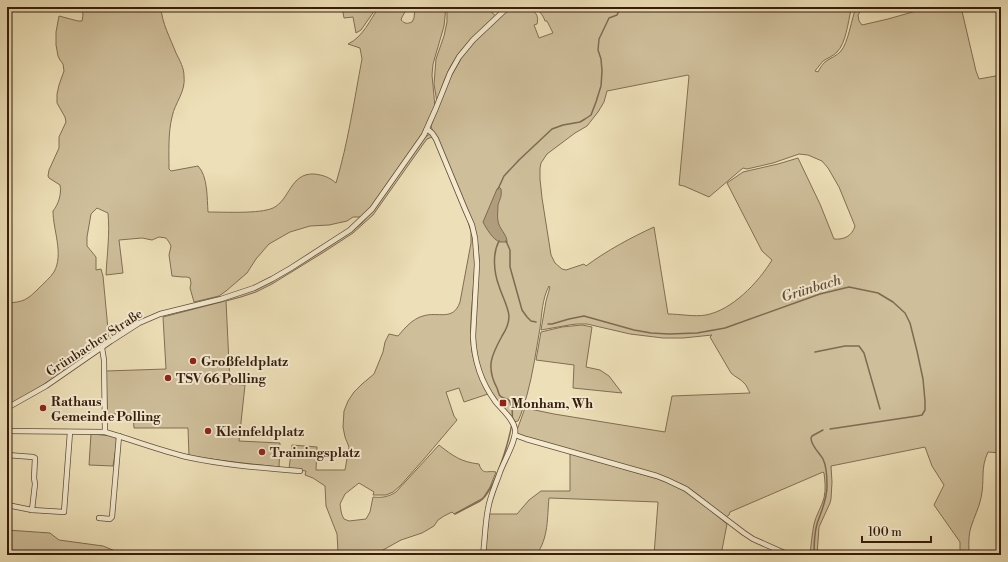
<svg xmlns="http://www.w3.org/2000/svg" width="1008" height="562" viewBox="0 0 1008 562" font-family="'Libre Bodoni',serif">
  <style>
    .green { fill: #cebe9a; stroke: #826e53; fill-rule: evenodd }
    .water { fill: #af9d7d; stroke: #7f6a50 }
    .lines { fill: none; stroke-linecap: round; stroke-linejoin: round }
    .stream { stroke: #7f6a50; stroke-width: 1.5 }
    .street-casing { stroke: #644e37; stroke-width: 6 }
    .street { stroke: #f3ead0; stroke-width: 4.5 }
    .poi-dot { fill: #8f2418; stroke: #f3ead0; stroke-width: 1.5 }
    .labels { text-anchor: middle; stroke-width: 4; stroke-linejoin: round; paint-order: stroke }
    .street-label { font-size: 13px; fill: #371d0c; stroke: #f3ead0 }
    .poi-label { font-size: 13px; font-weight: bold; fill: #371d0c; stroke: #f3ead0; text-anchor: start }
    .water-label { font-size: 14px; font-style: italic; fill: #614a34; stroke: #f3ead0 }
  </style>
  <rect width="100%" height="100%" fill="#eddfb7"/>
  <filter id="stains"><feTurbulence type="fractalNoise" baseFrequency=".005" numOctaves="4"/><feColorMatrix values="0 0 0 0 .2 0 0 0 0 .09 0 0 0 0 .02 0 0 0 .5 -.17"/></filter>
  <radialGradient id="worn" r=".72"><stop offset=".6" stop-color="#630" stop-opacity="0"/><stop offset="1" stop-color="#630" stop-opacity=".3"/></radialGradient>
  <g class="green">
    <path d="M83 7H161C161 21 171 40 176 53 180 61 184 68 184 76 186 92 175 102 172 117 168 133 169 152 169 169L171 171 198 166C208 176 207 199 208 212 224 212 260 214 273 208 290 200 290 173 314 174 323 175 329 177 336 183 348 143 354 101 362 59L360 48 348 44C363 37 370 20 379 7H408L402 17 401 20C405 24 407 24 412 22L414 18 415 7H446L444 26 433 64 432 75 435 107 424 131 371 207 362 217H353L347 221 329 225 310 226 290 232 269 244 256 259 247 273 226 291 219 296 194 302 190 288 191 283 190 278 187 277H182L172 276 169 255 171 246 169 242 166 238 159 237 152 240 142 238 119 240 123 273 106 275C107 254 110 234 108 213L97 208 91 214 87 237V246L96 257V270L101 269 103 276 109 340C76 363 43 387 7 406V303C24 302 27 300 39 288 44 283 50 278 54 272 64 254 53 230 53 211 58 205 62 194 60 185L49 178 48 176 49 170 59 148V137L66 122 65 117 57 103V94L59 85 64 71 63 64 60 60 58 56 56 45V32L59 16 78 21H82L83 15 82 8Z"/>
    <path d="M342 7H377L361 30 356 33 353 17 344 18Z"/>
    <path d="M447 7H485L496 16C480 31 463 45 452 64 445 76 441 89 437 102L434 84 436 59 444 36 447 22Z"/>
    <path d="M511 7H838L851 10C848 22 846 43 837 52 833 56 828 58 823 61 820 64 818 68 815 71L818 72C820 68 822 65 825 62 830 58 837 56 841 51 848 43 852 18 856 7H863L858 15 859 21 862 25 888 19 930 7H961L976 71 979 79 1001 75V453L988 452C980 469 985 480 981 498 979 508 974 517 971 527 968 536 969 546 969 555H960V542L934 505 944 485 932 466 925 447 831 466 832 482 831 499 830 503 819 527 817 555H810C811 545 812 534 814 524 816 515 822 506 824 498 826 489 825 481 824 473L823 472 730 512 729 515 726 517 697 494 681 484 522 436 517 433V430L525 408 554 414 665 432 672 396 750 393C748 390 747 386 745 384 741 379 735 377 731 373L710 337 712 335 683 338H663L630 334 587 324H577L569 325 541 330 546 301 550 287 549 286C542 299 542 314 540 328 536 351 533 373 527 395 524 404 522 413 518 421L514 422 497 401 486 383 478 362 474 342 479 259 478 246 473 225 439 141 432 129 431 126 449 80 463 55 475 41ZM533 7C539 10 543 15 545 21H547L553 33 539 38 534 25 537 24C539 16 536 13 531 9ZM688 75 689 76 679 185 684 186 709 197 743 168 747 169 773 163 799 154 808 155 822 161 828 168 839 187 855 226C852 236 844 240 834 239L820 204 798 158 778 164 743 172 727 183 762 251 772 260C758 283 732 310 706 315 694 317 680 314 668 314L654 227C632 237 606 251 586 266L584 264 566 270 562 269 555 263 551 255 542 198 540 179V168L541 163 547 154 575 133 587 126 598 112 604 102 607 91Z"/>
    <path d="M430 134 433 138 432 137 427 139 424 143 373 215 353 233 324 252 272 284 256 292 241 297 226 301 230 384 245 385 239 441 280 443 279 467 234 462 189 456 188 428H134L133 414H107L106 371 166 369 163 317 225 301 224 299 281 275 322 251 352 231 362 223 375 208 421 143 425 137Z"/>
    <path d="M467 218C470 226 473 234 474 242 478 277 467 316 472 352 475 367 481 381 488 394L464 402 459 388 446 392 454 416 457 420 424 459 400 486 393 492 386 495H373L374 492 359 483 345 494 340 504 341 511 342 515 344 519 349 521 366 519 370 512 373 497C382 498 388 497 396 492L439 445C453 456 461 462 479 464 483 476 487 470 496 472L490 487 483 498 454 514 452 512 444 516 438 520 434 526 422 533 401 540 374 555H336L338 552 337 534 326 506 325 486 313 478 305 475 306 471 289 469 292 445 317 447 316 470H345L349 447 345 437 343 427 344 411 348 401 354 392 362 384 374 374 383 352 385 342 389 334 398 336C405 328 412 319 423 316 438 311 453 322 460 302L471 243V232Z"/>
    <path d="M582 325 592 327 586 367 600 370 609 376 622 393 573 388 574 365 536 360 541 332 562 327Z"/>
    <path d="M91 434 113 436 116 438 117 442 113 466 89 465Z"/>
    <path d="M570 453 658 479 672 484 692 495 727 524 721 555H654L658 502 549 498C547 517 549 538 536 555L514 554 511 555H485L489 514H517L529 500 541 491H570Z"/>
    <path d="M7 530 50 533 59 540 103 546 125 555H7Z"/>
  </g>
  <path class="water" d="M499 187 501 189C502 197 500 198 498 205 498 210 497 216 498 221 499 229 507 234 507 242 505 242 502 242 500 242 493 240 486 228 483 222L497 189Z"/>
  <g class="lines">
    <g class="stream">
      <path d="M498 189 504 176 519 160 552 129 563 125 580 122 585 119 591 115 596 102 601 86 602 71 601 59 598 50 599 39 609 18 617 15 621 7"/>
      <path d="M499 241C492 254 494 273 499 286 502 296 508 306 509 316 509 323 506 330 502 336 491 356 486 367 497 388 498 390 498 392 499 394 500 398 505 398 509 400 512 406 513 413 512 420"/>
      <path d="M506 241 510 250V267L522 310 527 317 531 321 536 322"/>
      <path d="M548 324H552L569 319 584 316 634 330 651 333 669 334 697 333 725 328 820 294 849 287 878 293 893 302 905 313 910 323 917 351 923 379 925 401V410L922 415 917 416 830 429"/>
      <path d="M815 352 845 346H859L864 353 880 409"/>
      <path d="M455 514 480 501C495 491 509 441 512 423"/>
      <path d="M814 555C814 545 814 534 817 524 821 511 827 501 827 486 827 477 827 467 823 459 819 452 811 446 811 438L812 436 823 430"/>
    </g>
    <defs>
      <g id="street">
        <path d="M427 129 432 133 436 139 465 209 472 225 475 238 477 264 473 336C474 360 481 382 495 401 501 409 513 418 515 429 517 439 504 461 500 472 496 484 490 496 488 509 485 524 485 540 483 555"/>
        <path d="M102 348 104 360 105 432"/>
        <path d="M7 408 46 386 111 341 139 323 160 314 221 299 254 288 272 279 291 268 350 230 372 209 424 135 436 108 450 73 459 57 473 40 508 7"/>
        <path d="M7 421V438"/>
        <path d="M7 431 105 432C133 440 159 450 187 457 224 465 263 468 300 471"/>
        <path d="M515 435 526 439 657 476 667 480 686 489 744 533 753 539 789 555"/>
        <path d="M7 455 33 457 35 458 34 478 35 484 32 510"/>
        <path d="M7 505 32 510 64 512 70 432"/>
        <path d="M99 518 110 519 112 517 119 436"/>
      </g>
    </defs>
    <use href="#street" class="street-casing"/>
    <use href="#street" class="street"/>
  </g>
  <g class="poi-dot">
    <circle cx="193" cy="361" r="4"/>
    <circle cx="168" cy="378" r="4"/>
    <rect x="499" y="399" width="8" height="8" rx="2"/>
    <circle cx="43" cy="408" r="4"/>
    <circle cx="208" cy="431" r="4"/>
    <circle cx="262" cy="452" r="4"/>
  </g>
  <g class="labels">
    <g class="street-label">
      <text transform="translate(94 342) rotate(-33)" y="5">Grünbacher Straße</text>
    </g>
    <g class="poi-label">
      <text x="201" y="366">Großfeldplatz</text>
      <text x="176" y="383">TSV 66 Polling</text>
      <text x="51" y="406">Rathaus<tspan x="51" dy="15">Gemeinde Polling</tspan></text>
      <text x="511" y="408">Monham, Wh</text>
      <text x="216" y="436">Kleinfeldplatz</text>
      <text x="270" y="457">Trainingsplatz</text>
    </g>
    <g class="water-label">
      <text transform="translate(811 288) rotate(-17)" y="5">Grünbach</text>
    </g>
  </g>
  <rect width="1008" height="562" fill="none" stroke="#eddfb7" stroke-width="24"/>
  <rect x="8" y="8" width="992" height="546" fill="none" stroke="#371d0c" stroke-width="2"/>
  <rect x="12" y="12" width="984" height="538" fill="none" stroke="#371d0c"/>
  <path d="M862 536v6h69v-6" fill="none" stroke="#371d0c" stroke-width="2"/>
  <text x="868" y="536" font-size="12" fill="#371d0c" stroke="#f3ead0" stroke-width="3" paint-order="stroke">100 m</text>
  <rect width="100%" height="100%" filter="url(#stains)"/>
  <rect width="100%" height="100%" fill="url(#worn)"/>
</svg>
